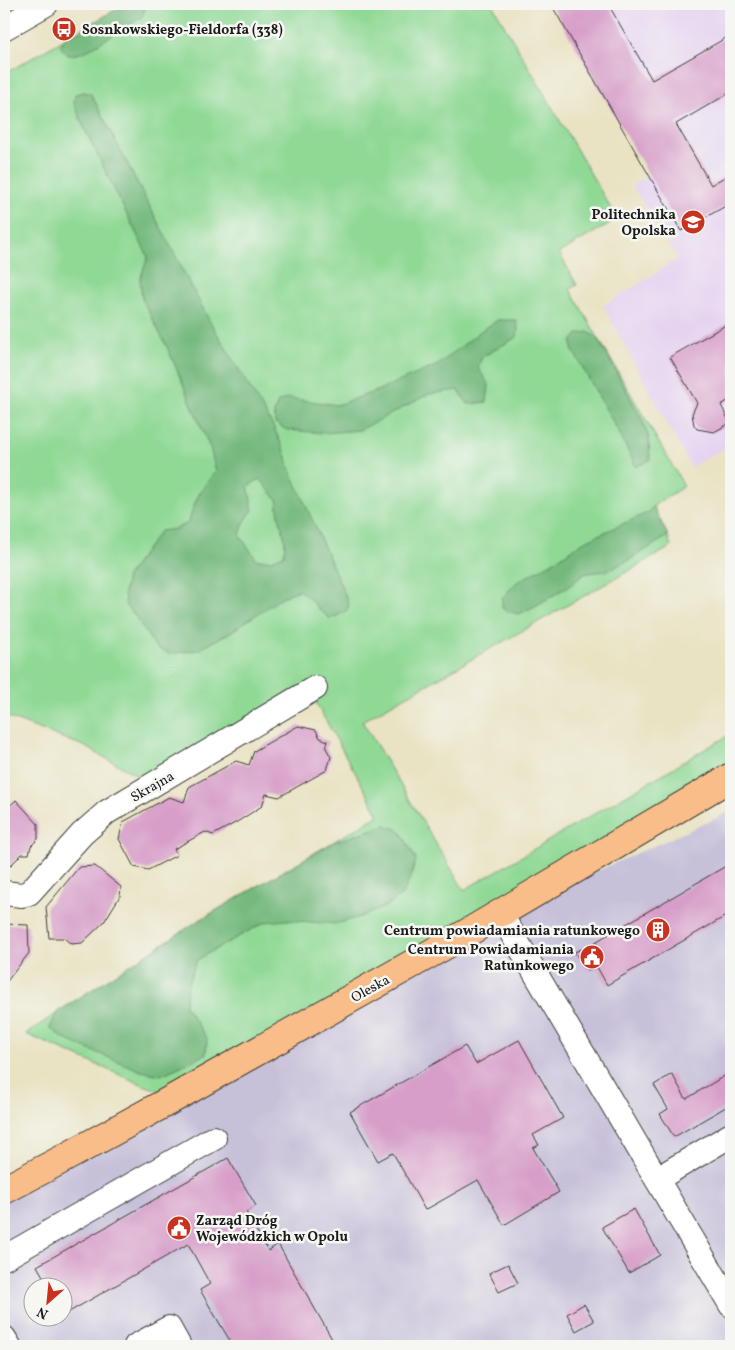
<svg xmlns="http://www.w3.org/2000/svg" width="735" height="1350" viewBox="0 0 735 1350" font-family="Vollkorn,serif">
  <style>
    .built { fill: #e5d3f1 }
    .industrial { fill: #c7c0d9; fill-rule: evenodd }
    .green { fill: #90d995; stroke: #567a58 }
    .forest { fill: #74b97e; stroke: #486a4d; fill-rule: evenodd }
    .building { fill: #d79ec9 }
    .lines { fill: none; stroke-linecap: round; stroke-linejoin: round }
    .minor-casing { stroke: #3b3a35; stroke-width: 26 }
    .major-casing { stroke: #3b3a35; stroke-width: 30 }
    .minor { stroke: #fff; stroke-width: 24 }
    .major { stroke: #f8bd88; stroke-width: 28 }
    .labels { text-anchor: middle; stroke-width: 5; stroke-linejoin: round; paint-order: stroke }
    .poi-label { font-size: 14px; font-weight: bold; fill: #1c1c1c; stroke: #f6f6f2; text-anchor: end }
    .street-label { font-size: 14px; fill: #1c1c1c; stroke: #f6f6f2 }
  </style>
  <rect width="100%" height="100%" fill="#f6f6f2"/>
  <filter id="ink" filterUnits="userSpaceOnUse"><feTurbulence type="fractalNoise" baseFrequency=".02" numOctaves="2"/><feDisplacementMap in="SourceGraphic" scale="10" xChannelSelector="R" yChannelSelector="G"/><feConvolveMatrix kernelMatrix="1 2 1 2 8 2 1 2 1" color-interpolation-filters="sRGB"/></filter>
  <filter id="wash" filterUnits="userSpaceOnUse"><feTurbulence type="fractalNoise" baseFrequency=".0096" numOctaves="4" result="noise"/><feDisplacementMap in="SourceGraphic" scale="20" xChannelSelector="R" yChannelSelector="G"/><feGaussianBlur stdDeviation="1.12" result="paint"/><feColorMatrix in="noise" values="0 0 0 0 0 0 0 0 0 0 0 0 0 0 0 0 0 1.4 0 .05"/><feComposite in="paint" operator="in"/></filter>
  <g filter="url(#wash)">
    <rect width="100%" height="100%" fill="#e9e3c3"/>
    <path class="built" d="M551 4H731V445L691 467 603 306 678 259 632 185 649 175Z"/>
    <path class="industrial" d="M731 810V1346H4V1190L500 914 719 817ZM32 1288H62V1318H32Z"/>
    <path class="green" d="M126 4H492L617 219 559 253 577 285 570 289 684 486 653 506 668 536 671 547 362 721 464 890 731 734V777L176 1097 141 1084 26 1034 93 989 198 921 379 815 312 696 155 785 84 746 4 716V74Z"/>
    <g class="forest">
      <path d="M126 4H143L146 6 142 17 90 49 78 54 68 55 60 46 64 39Z"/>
      <path d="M84 92 91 94 209 320 273 426 287 457 289 467 344 592 349 606 345 612 330 619C318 610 311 599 299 590L284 596 229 633 198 650 169 654 155 647 134 614 126 607 124 593 127 576 160 531 176 529 189 522C194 501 202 486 216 471L210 448 168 349 142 299 140 279 148 257 84 128 74 103 75 94ZM260 479 277 500 279 516 285 540 284 555 271 560H257L240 536C242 526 246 518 253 510L248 486Z"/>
      <path d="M498 320H516L518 329 517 337 482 357 478 368 489 385 487 402 468 404 458 390 429 394 360 430 324 433 287 430 275 423 274 413 278 402 288 398 337 405 374 392 438 365 482 330Z"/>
      <path d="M588 332 596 337 610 360 642 420 649 438 650 460 636 467 616 427 572 349V341L578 334Z"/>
      <path d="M653 506 668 536 629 560 609 570 584 574 572 584 537 605 519 614 507 611 502 608V598L517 582 555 561 583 542 649 512Z"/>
      <path d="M385 825 400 830 416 859 411 877 402 895 385 907 360 917 335 924 286 920 265 922 214 950 197 960 189 980 186 994 185 1006 207 1038 206 1054 177 1068 161 1075 141 1071 78 1045 63 1038 50 1028 57 1012 198 921 334 842Z"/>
    </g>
    <g id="blocks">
      <g class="building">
        <path d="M551 4H608L652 80 731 35V92L676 124 711 185 731 173V203L681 231Z"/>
        <path d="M731 322V399L721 405 730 423 714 432 697 429 694 425 692 414 697 403 670 357Z"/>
        <path d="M298 726 316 730 320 738 328 741 326 748 331 757 327 770 279 797 266 794 262 806 237 822 213 835 205 832 174 849 177 855 148 870 134 867 119 839 123 822 169 797 184 802 189 787 236 761 249 765 254 751Z"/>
        <path d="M16 800 38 824V839L31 846 29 854H22L4 872V811Z"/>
        <path d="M731 863V913L607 985 597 967 588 970 574 952 585 948Z"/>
        <path d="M95 866 121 887 120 896 104 922 82 943 71 944 64 938H49L46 907 79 867Z"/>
        <path d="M4 924 28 925 29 953 4 985Z"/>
        <path d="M519 1040 563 1118 533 1135 539 1145 533 1148 559 1192 504 1225 478 1180 425 1210 393 1153 378 1161 350 1112 465 1046 476 1064Z"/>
        <path d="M731 1072V1104L674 1137 660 1114 668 1109 654 1085 672 1074 686 1099Z"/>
        <path d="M228 1158 256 1206 246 1212 268 1251 278 1244 336 1346H233L200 1290 210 1284 188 1244 62 1316V1288H50L37 1266Z"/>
        <path d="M634 1209 660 1255 629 1273 602 1227Z"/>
        <path d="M508 1264 518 1283 499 1292 489 1273Z"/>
        <path d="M584 1304 594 1321 576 1331 567 1314Z"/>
      </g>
    </g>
  </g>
  <g filter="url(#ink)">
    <use href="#blocks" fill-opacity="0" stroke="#3b3a35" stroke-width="1"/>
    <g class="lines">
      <defs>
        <g id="minor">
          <path d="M4 28 46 4"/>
          <path d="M4 893 22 895 29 893 82 834 107 812 315 688"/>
          <path d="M500 913 731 1305"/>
          <path d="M657 1179 731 1135"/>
          <path d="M4 1258 214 1138"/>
          <path d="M4 1338 9 1346"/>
          <path d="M136 1346 169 1328 179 1346"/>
        </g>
        <path id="major" d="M4 1190 61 1160 176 1097 467 933 731 777"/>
      </defs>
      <use href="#minor" class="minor-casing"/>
      <use href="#major" class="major-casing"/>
      <use href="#minor" class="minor"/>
      <use href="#major" class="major"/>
    </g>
  </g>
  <defs>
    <symbol id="bus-disc" viewBox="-11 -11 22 22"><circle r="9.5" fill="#c8321e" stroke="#f6f6f2"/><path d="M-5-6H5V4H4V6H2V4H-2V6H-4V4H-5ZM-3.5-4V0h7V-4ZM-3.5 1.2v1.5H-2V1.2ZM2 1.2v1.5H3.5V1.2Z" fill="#fff"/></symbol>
    <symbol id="university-disc" viewBox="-11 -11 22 22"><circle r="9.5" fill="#c8321e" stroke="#f6f6f2"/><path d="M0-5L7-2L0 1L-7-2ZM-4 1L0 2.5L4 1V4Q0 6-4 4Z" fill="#fff"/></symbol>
    <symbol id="building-disc" viewBox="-11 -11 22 22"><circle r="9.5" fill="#c8321e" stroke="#f6f6f2"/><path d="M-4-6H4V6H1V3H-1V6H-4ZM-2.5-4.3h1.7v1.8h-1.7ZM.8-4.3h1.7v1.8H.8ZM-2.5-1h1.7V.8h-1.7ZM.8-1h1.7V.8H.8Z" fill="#fff"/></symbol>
    <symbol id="civic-disc" viewBox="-11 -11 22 22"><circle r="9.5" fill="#c8321e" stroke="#f6f6f2"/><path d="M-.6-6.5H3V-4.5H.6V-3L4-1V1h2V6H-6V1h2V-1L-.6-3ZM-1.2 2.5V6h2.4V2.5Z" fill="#fff"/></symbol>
  </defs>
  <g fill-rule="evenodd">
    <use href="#bus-disc" x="50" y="15" width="28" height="28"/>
    <use href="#university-disc" x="679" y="208" width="28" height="28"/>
    <use href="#building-disc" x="644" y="916" width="28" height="28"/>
    <use href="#civic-disc" x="578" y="943" width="28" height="28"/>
    <use href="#civic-disc" x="165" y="1214" width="28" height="28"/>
  </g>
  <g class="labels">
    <g class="poi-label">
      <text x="82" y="34" text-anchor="start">Sosnkowskiego-Fieldorfa (338)</text>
      <text x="676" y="219">Politechnika<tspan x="676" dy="16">Opolska</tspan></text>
      <text x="640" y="935">Centrum powiadamiania ratunkowego</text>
      <text x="574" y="954">Centrum Powiadamiania<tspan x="574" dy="16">Ratunkowego</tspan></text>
      <text x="196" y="1225" text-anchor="start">Zarząd Dróg<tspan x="196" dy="16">Wojewódzkich w Opolu</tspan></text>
    </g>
    <g class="street-label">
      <text transform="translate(152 786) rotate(-30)" y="5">Skrajna</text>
      <text transform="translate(370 988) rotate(-29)" y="5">Oleska</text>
    </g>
  </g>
  <rect width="735" height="1350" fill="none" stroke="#f6f6f2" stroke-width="20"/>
  <g transform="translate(48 1302) rotate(207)"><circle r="24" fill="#f6f6f2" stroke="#9f9f9c"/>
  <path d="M0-4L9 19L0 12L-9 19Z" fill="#c8321e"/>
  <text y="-8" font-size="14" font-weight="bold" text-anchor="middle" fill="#1c1c1c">N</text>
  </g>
</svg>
